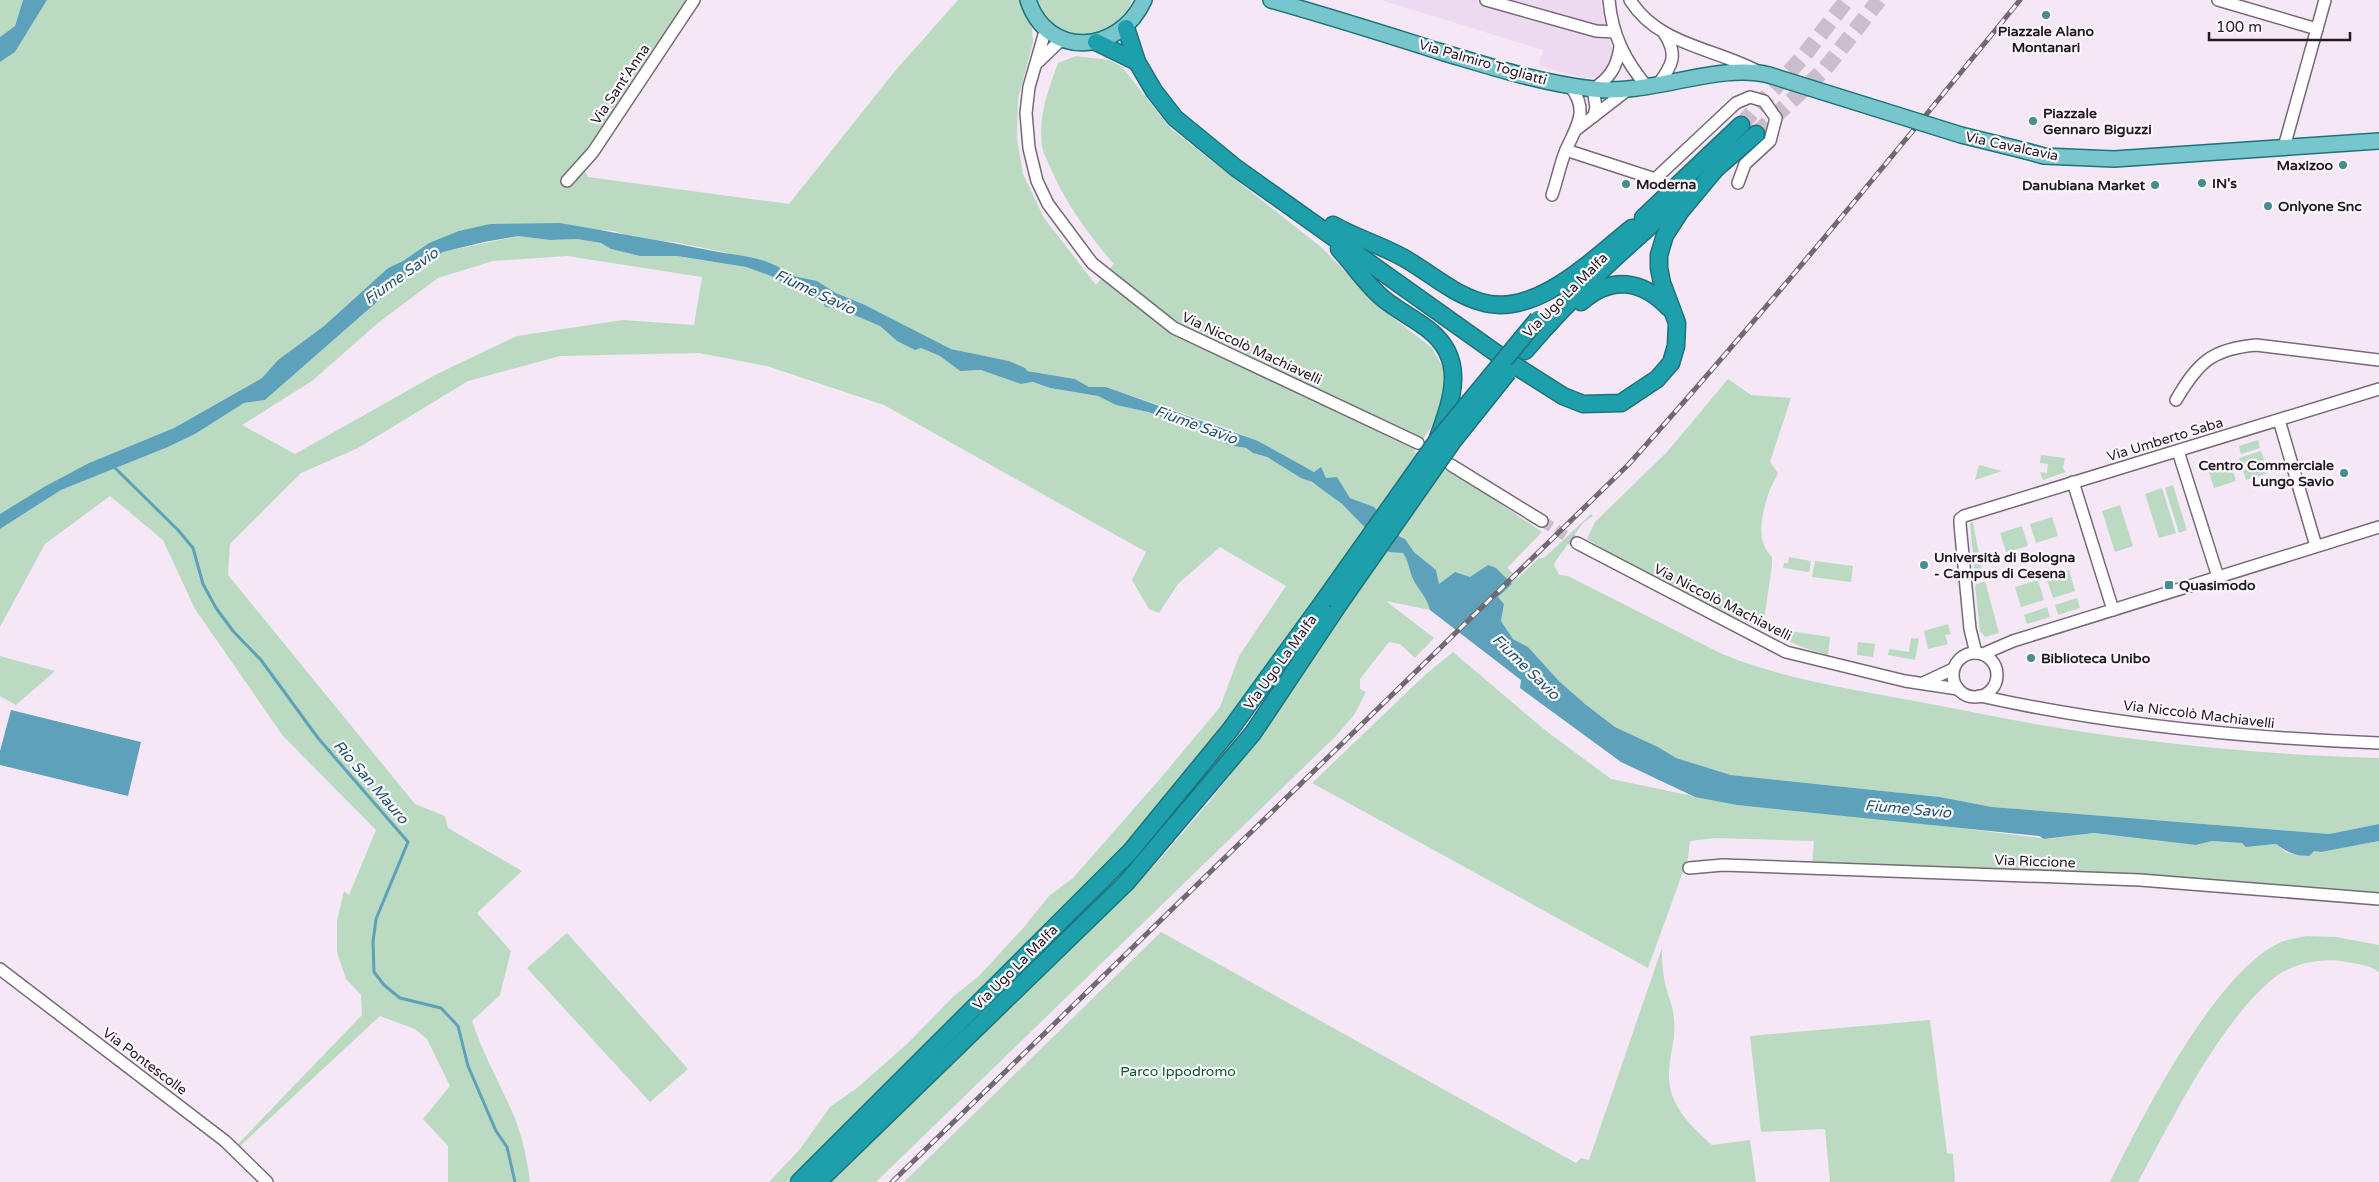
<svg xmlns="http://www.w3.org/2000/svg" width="2379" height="1182" viewBox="0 0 2379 1182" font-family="'Varela Round',sans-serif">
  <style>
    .built { fill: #eedaf0 }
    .green { fill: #badbc1; fill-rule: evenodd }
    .water { fill: #5da1ba }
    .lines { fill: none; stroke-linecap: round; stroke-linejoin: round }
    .stream { stroke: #5da1ba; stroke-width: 3 }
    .minor-tunnel { stroke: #cbbecc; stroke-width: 11; stroke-dasharray: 11 5.5; stroke-linecap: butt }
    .highway-tunnel { stroke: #cbbecc; stroke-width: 16; stroke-dasharray: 16 8; stroke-linecap: butt }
    .minor-casing { stroke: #766a77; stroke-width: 14 }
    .major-casing { stroke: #1e727c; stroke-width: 18 }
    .highway-casing { stroke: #1e727c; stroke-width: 19 }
    .minor { stroke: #fff; stroke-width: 11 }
    .major { stroke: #77c6cd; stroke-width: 15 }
    .highway { stroke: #1da0ac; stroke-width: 16 }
    .rail-casing { stroke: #716972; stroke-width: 5 }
    .rail { stroke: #fdf7fd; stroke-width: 3; stroke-dasharray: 9; stroke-linecap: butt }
    .major-bridge-casing { stroke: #1e727c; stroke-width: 18; stroke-linecap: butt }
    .highway-bridge-casing { stroke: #1e727c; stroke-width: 19; stroke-linecap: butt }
    .major-bridge { stroke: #77c6cd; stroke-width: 15 }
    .highway-bridge { stroke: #1da0ac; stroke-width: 16 }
    .poi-dot { fill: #458d91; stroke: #fdf7fd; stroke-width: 2 }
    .labels { text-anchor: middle; stroke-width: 4.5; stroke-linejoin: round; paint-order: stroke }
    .poi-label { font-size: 14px; font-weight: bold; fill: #211c22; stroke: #fdf7fd; text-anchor: start }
    .street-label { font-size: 14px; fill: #211c22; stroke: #fdf7fd }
    .park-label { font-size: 14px; fill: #005929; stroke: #fdf7fd }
    .water-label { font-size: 15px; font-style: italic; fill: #1e5669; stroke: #fdf7fd }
  </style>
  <rect width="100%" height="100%" fill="#f5e7f6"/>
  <path class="built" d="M1381 0H1601L1603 19 1612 48 1611 59 1606 70 1599 77 1586 78 1572 75 1539 66 1543 50Z"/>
  <g class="green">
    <path d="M0 0H23L15 26 0 37Z"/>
    <path d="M47 0H686L623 99 579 159 588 177 789 204 895 71 958 0H1020L1032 28 1033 42 1018 99 1017 139 1023 174 1044 218 1096 285 1114 264C1088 234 1066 204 1050 167 1048 161 1043 153 1042 146 1038 117 1048 90 1058 63L1076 56 1109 60 1122 67 1170 128 1321 247 1383 310 1432 348 1447 375 1444 403 1438 417 1414 452 1483 492 1542 532 1507 568 1518 578 1539 558H1544L1591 514 1593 516 1583 523 1555 562 1554 565 1559 575 1568 576 1722 654C1786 680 1857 690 1925 703 1969 711 2014 721 2059 728 2164 745 2272 755 2379 758V824L2329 834 1992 807 1940 797 1731 775 1675 758 1658 747 1615 727 1585 704 1559 681 1528 647 1513 639 1501 621 1504 604 1498 597 1512 584 1488 565 1470 578 1455 572 1439 585 1436 570 1414 552 1405 539 1400 538 1374 508 1350 498 1337 477 1326 478 1232 430 1106 387H1089L1075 379 1027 371 1009 361 951 349 865 305 836 293 817 281 789 275 777 266 765 261 680 243 630 237 614 231 490 224 429 243 403 261 388 268 324 326 278 360 262 378 174 428 89 463 0 514V62L15 52Z"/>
    <path d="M1034 0H1132C1120 36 1073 48 1046 20 1040 15 1037 6 1034 0Z"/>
    <path d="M518 236 550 240 577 239 601 243 611 249 640 256H677L746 267 771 276 811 298H822L825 307 840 309 880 326 897 341 915 349 921 348 940 356 960 371 981 370 1021 384 1033 382 1050 388 1098 396 1116 405 1148 412 1212 434 1228 445 1246 448 1253 453 1267 457 1319 487 1342 504 1361 523 1403 553 1409 562 1412 577 1426 596 1430 610 1386 601 1434 638 1415 658 1400 644 1389 642 1360 679V689L1366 692 1354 715 1335 737 876 1182H829L1154 866 1210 801 1278 711 1337 623 1312 601 1232 717 1129 846 787 1182H769L800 1149 830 1107 857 1088 907 1044 955 995 979 976 1024 927 1049 896 1073 878 1159 780 1220 707 1239 656 1286 586 1220 547 1178 584 1159 613 1149 609 1132 580 1146 552 884 405 767 366 699 353 560 356 468 381 358 448 301 473 230 544 228 575 415 804 445 816 448 828 522 871 477 913 511 951 500 995 472 1021C482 1051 497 1078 510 1107 521 1130 527 1157 530 1182H448V1146L423 1119 450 1086 427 1039 415 1029 380 1016 239 1147 237 1145 362 1015 361 995 346 979 337 952V921L344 891 349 895 376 830 283 736 195 609 163 540 110 496 45 544 0 627V529L61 490 168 447 195 434 244 403 265 400 410 273 443 252ZM567 256 702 277 694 325 623 320 517 336 437 374 295 454 242 425 312 381 378 323 438 278 493 261Z"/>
    <path d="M1728 379 1751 395 1791 398 1770 462 1778 473C1775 481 1769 489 1767 498 1761 519 1756 541 1772 557V565L1763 627 1830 637 1828 655C1796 647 1769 632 1739 619 1687 595 1636 570 1587 539L1595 522 1667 452Z"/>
    <path d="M2258 440 2260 448 2241 454 2239 446Z"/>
    <path d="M2261 451 2268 473 2246 480 2239 458Z"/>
    <path d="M2041 455 2065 458 2063 468 2066 472 2043 480 2040 472 2047 473 2048 464 2040 463Z"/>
    <path d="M2230 462 2236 481 2214 488 2208 469Z"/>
    <path d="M1979 465 2002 471 1975 480Z"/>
    <path d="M2173 485 2187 530 2179 533 2165 488Z"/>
    <path d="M2162 488 2176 533 2159 538 2145 494Z"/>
    <path d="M2120 505 2133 546 2115 552 2102 511Z"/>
    <path d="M2052 517 2058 536 2036 543 2030 524Z"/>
    <path d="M1973 522 1983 576 1975 579 1970 523Z"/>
    <path d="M2022 526 2028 546 2006 552 2000 533Z"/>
    <path d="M1789 557 1811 561 1809 572 1783 568 1784 563H1788Z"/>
    <path d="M1815 561 1853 566 1851 582 1812 577Z"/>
    <path d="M2069 570 2075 591 2053 598 2046 577Z"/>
    <path d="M2038 580 2044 600 2021 607 2015 587Z"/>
    <path d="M1985 581 1999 633 1985 637 1980 631 1975 585Z"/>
    <path d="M2077 598 2080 608 2058 615 2055 605Z"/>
    <path d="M2047 607 2050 617 2027 624 2024 615Z"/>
    <path d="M1948 624 1951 634 1945 635 1948 644 1928 649 1924 631Z"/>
    <path d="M1911 638 1919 639 1915 660 1888 655 1889 649 1909 652Z"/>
    <path d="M1858 642 1875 644 1873 657 1857 655Z"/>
    <path d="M1453 652 1545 730 1611 779 1737 805 1887 819 2049 839 2094 833 2196 845 2212 841 2242 843 2247 847 2276 844 2287 853 2308 856 2314 851 2321 852 2379 841V894L1812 866 1814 841 1716 838 1690 841 1688 858 1648 968 1312 783 1426 674Z"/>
    <path d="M0 656 55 671 16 705 0 696Z"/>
    <path d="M1161 932 1576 1163 1581 1158 1589 1160 1662 948C1662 958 1662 968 1664 978 1666 992 1673 1004 1674 1019 1676 1038 1670 1053 1669 1072 1667 1103 1690 1126 1712 1145L1750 1140 1756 1182H904Z"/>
    <path d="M567 933 688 1069 650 1102 527 968Z"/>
    <path d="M2307 936 2336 937 2379 945V972C2370 965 2358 964 2347 962 2324 957 2293 963 2275 977 2220 1021 2172 1120 2138 1182H2110C2142 1117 2215 972 2281 942 2289 939 2299 938 2307 936Z"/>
    <path d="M1930 1020 1947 1153 1953 1154 1955 1182H1830L1825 1129 1761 1132 1750 1036Z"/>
  </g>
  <g class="water">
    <path d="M23 0H47L15 52 0 62V37L15 26Z"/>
    <path d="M560 223C609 232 659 240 708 250 727 254 746 255 765 261L777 266 789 275 817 281 836 293 865 305 951 349 1009 361 1025 368 1027 371 1075 379 1089 387H1106L1258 441 1314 472 1321 467 1326 478 1337 477 1350 498 1374 507 1400 537 1405 539 1414 552 1436 570 1439 584 1455 572 1470 577 1488 565 1496 568 1512 584 1498 597 1504 604 1501 621 1513 639 1528 647 1559 681 1585 704 1615 727 1658 747 1676 758 1731 775 1940 797 1992 807 2329 834 2379 824V841L2321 852 2314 851 2309 856C2294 856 2287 852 2276 844L2246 847 2242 843 2212 841 2196 845 2094 833 2044 839 2039 836 1737 805 1695 797 1621 762 1520 688 1521 680 1430 610C1426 595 1419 591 1413 579 1409 570 1409 562 1403 553L1389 552 1342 504 1312 482 1301 478 1267 457 1253 453 1246 448 1228 445 1212 434 1148 412 1116 405 1098 396 1050 388 1033 382 1021 384 981 370 960 371 940 356 921 348 915 350 897 341 880 326 840 309 825 307 822 298H811L771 276 746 267 677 256H640L611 249 601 243 577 239 550 240 518 236 484 242 443 252 410 273 265 400 244 403 195 434 168 447 61 490 0 529V514L44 487 89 463 174 428 262 378 278 360 324 326 388 268 403 261 429 243 459 231 490 224Z"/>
    <path d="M11 710 141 742 128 796 0 765V751Z"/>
  </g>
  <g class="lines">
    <path class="stream" d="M112 465 178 530 193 548 203 584 216 608 233 631 261 660 318 738 408 842 376 919 373 942 374 972 384 985 400 998 441 1008 458 1026 468 1066 496 1131 507 1147 515 1182"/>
    <path class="minor-tunnel" d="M1542 521 1577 543"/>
    <g class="highway-tunnel">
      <path d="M1741 125 1802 58 1847 0"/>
      <path d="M1756 134 1824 70 1879 0"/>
    </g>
    <defs>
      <g id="minor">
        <path d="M1486 0 1596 31 1615 32"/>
        <path d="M1609 0C1612 35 1625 61 1648 88"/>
        <path d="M1630 0C1658 45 1714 48 1757 71"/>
        <path d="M2218 0 2317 29"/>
        <path d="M1046 28 1029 87 1026 113 1029 148 1037 181 1048 204 1092 263 1174 328 1418 443"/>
        <path d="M1036 64 1063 38"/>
        <path d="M1657 86C1672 66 1679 55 1664 33"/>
        <path d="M1594 116 1596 107 1593 89C1610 78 1617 67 1620 47"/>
        <path d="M1577 129 1625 92"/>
        <path d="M2284 147 2325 0"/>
        <path d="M1566 150 1655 179 1736 103 1750 97 1764 101 1776 118 1770 141 1745 164 1738 183"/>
        <path d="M567 181 593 152 694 0"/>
        <path d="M1552 195C1557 181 1560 164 1566 150 1577 125 1590 110 1569 85"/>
        <path d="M2176 400C2198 363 2211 349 2256 345L2379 360"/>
        <path d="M2279 420 2316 546"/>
        <path d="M2178 451 2218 577"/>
        <path d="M1451 465 1542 521"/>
        <path d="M2073 482 2113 610"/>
        <path d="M1577 543 1786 652 1905 681 1958 689"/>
        <path d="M1976 653 1970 629 1960 524V519L1964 516 2379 389"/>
        <circle cx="1975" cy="675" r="22"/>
        <path d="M1983 654 2013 641 2379 527"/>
        <path d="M1923 683 1953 669"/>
        <path d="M1980 696C2111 725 2245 738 2379 743"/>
        <path d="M1689 868 1723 865 2140 880 2379 899"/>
        <path d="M0 969 225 1141 267 1182"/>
      </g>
      <g id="major">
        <path d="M1028 0C1047 59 1119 55 1144 0"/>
        <path d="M1271 0C1327 16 1382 33 1438 51 1489 66 1539 83 1593 89 1651 96 1717 62 1769 75"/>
        <path d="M2026 151 2044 156 2114 159 2379 141"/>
      </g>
      <g id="highway">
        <path d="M1126 28 1137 62 1154 91 1175 118 1236 168 1503 358 1563 396 1583 404 1621 403 1657 379 1671 363 1676 346 1677 323 1662 283 1659 268V255L1665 235 1680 212 1719 165"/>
        <path d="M1096 42 1137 62"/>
        <path d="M1712 172 1756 134"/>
        <path d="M1643 218 1741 125"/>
        <path d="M1333 225C1357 239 1385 246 1409 261 1432 275 1454 294 1481 302 1535 319 1594 258 1632 228"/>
        <path d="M1339 249C1355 266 1367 286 1385 300 1399 311 1415 319 1429 330 1467 360 1452 399 1438 438"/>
        <path d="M1581 302C1612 275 1642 280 1669 308"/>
        <path d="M1525 351C1572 295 1627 246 1682 198"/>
        <path d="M799 1182 1130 852 1230 730 1323 602"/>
        <path d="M818 1182 1126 883 1253 733 1339 604"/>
      </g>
    </defs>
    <use href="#minor" class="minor-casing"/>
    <use href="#major" class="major-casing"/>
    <use href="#highway" class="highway-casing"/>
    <use href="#minor" class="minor"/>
    <use href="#major" class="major"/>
    <use href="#highway" class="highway"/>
    <defs>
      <path id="rail" d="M892 1182 1629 464C1764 313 1892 157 2020 0"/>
    </defs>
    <use href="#rail" class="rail-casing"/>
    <use href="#rail" class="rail"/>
    <defs>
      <path id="major-bridge" d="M1769 75 1961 135 2026 151"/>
      <g id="highway-bridge">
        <path d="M1323 602 1437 441 1538 319"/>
        <path d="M1339 604 1453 441 1508 372"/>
      </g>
    </defs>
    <use href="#major-bridge" class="major-bridge-casing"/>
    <use href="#highway-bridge" class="highway-bridge-casing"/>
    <use href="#major-bridge" class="major-bridge"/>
    <use href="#highway-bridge" class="highway-bridge"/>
  </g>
  <g class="poi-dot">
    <circle cx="2046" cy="15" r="5"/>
    <circle cx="2033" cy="121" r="5"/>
    <circle cx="2343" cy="165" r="5"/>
    <circle cx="2202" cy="183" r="5"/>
    <circle cx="1626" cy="184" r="5"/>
    <circle cx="2155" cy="185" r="5"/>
    <circle cx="2268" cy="206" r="5"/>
    <circle cx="2344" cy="473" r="5"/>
    <circle cx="1924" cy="565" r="5"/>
    <rect x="2164" y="580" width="10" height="10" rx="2.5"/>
    <circle cx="2031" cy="658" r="5"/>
  </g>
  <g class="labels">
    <g class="poi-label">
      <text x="2046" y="36" text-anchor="middle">Piazzale Alano<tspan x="2046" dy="16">Montanari</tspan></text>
      <text x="2043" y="118">Piazzale<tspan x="2043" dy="16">Gennaro Biguzzi</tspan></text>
      <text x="2333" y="170" text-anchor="end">Maxizoo</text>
      <text x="2212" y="188">IN's</text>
      <text x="1636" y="189">Moderna</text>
      <text x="2145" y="190" text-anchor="end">Danubiana Market</text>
      <text x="2278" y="211">Onlyone Snc</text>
      <text x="2334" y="470" text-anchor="end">Centro Commerciale<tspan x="2334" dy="16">Lungo Savio</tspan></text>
      <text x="1934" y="562">Università di Bologna<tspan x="1934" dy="16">- Campus di Cesena</tspan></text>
      <text x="2179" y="590">Quasimodo</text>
      <text x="2041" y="663">Biblioteca Unibo</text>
    </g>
    <g class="street-label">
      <text transform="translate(1483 62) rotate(16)" y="5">Via Palmiro Togliatti</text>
      <text transform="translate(620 84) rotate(-56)" y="5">Via Sant'Anna</text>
      <text transform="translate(2012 146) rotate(12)" y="5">Via Cavalcavia</text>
      <text transform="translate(1565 295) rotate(-45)" y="5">Via Ugo La Malfa</text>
      <text transform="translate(1252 348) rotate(25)" y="5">Via Niccolò Machiavelli</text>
      <text transform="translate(2165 439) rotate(-17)" y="5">Via Umberto Saba</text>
      <text transform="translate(1723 602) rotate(27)" y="5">Via Niccolò Machiavelli</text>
      <text transform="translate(1280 662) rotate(-54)" y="5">Via Ugo La Malfa</text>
      <text transform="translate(2199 714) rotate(7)" y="5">Via Niccolò Machiavelli</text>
      <text transform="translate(2035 861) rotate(2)" y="5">Via Riccione</text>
      <text transform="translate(1015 967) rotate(-45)" y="5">Via Ugo La Malfa</text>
      <text transform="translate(145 1061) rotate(37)" y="5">Via Pontescolle</text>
    </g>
    <g class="park-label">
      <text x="1178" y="1076">Parco Ippodromo</text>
    </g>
    <g class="water-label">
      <text transform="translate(401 276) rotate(-35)" y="5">Fiume Savio</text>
      <text transform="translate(815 292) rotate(25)" y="5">Fiume Savio</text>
      <text transform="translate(1196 425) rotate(20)" y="5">Fiume Savio</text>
      <text transform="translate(1526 667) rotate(44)" y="5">Fiume Savio</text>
      <text transform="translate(371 782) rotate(49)" y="5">Rio San Mauro</text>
      <text transform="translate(1908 809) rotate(5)" y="5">Fiume Savio</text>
    </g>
  </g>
  <path d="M2209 32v8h141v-8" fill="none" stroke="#211c22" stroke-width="2.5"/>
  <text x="2216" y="32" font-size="15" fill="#211c22" stroke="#fdf7fd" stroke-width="4" paint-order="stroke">100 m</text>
</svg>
